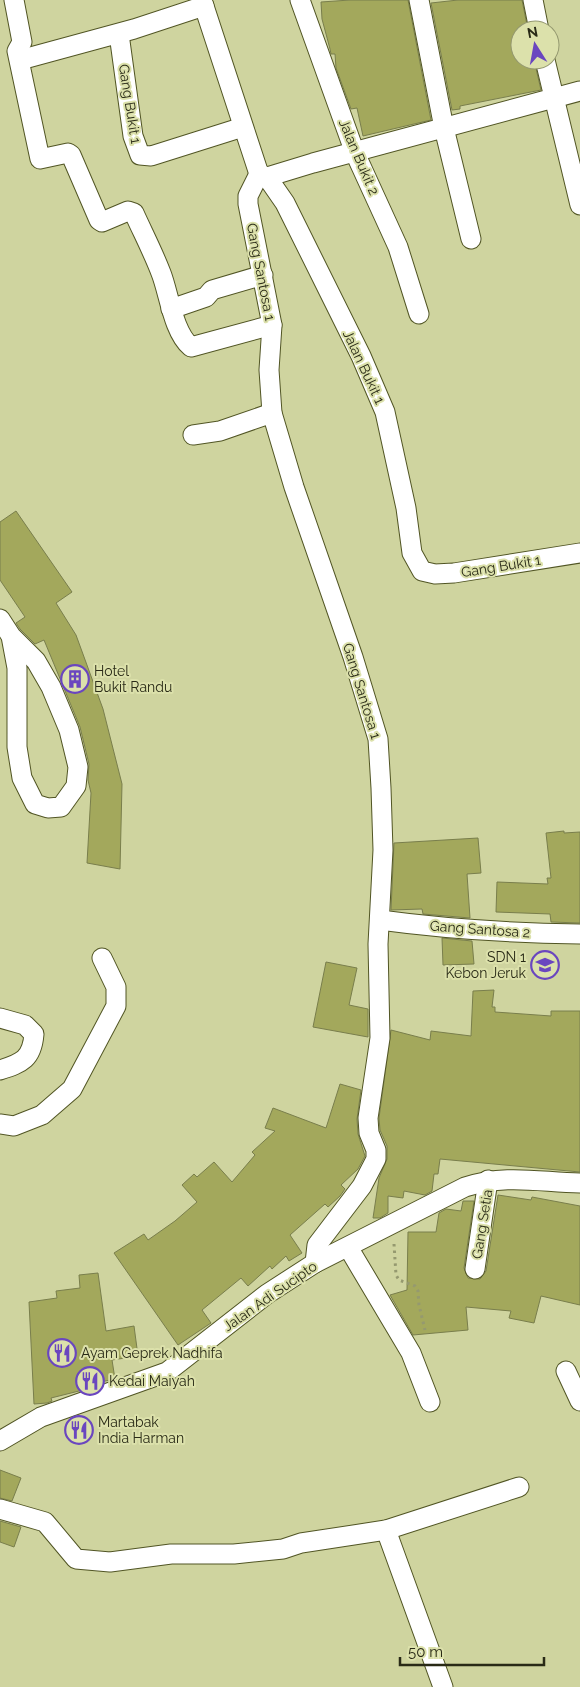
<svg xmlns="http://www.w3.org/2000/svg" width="580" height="1687" viewBox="0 0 580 1687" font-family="Raleway,sans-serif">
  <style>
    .building { fill: #a3a85c; stroke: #797e4c }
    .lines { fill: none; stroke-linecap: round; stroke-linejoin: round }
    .minor-casing { stroke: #515524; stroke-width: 21 }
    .path { stroke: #95996f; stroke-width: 3; stroke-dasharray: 2.5 4; stroke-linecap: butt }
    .minor { stroke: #fff; stroke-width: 19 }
    .labels { text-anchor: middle; stroke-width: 4; stroke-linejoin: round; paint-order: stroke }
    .street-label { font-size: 14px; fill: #292a16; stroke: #dce1ab }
    .poi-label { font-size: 14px; fill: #292a16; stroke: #dce1ab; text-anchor: start }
  </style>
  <rect width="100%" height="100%" fill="#cfd49f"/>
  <g class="building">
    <path d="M350 0H408L431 120 363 136 357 108 351 109 336 68 335 54H331L330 49 322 19 321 2Z"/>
    <path d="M458 0H522L528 30H520V60H534L541 90 460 106V109L452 110 431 3Z"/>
    <path d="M16 511 72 592 56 603 76 635 103 709 122 784 120 869 87 863 91 793 88 780 89 764 80 727 44 640 35 644 20 629 16 623 25 617 0 580V522Z"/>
    <path d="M564 831V833L580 832V923L551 922 550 914 496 912 497 882 548 884 547 878H551L546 833Z"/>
    <path d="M478 838 481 873 467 874 470 918 423 914 422 909 391 910 394 843Z"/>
    <path d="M442 938 472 941 474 964 443 965Z"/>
    <path d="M326 962 357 968 349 1005 368 1009V1037L313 1027Z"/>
    <path d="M494 990 492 1007H495V1012L551 1016V1011H580V1172L440 1159 438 1174H434L432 1191 425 1195 404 1191 403 1198 388 1196V1213L380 1218H373L379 1178 387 1159V1146L380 1130 379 1118 391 1030 430 1040 431 1031 471 1036 473 991Z"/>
    <path d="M340 1084 361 1090 357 1119 358 1134 365 1156 358 1169 341 1185 345 1189 340 1196 328 1207 325 1204 290 1235 302 1253 289 1261 286 1256 272 1269 270 1266 248 1286 241 1278 202 1310 211 1323 178 1345 114 1253 144 1234 148 1240 175 1221 197 1202 182 1185 194 1174 197 1177 214 1162 232 1182 255 1155 252 1152 275 1131 265 1128 273 1108 326 1128Z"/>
    <path d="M498 1195 531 1200 532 1197 580 1206V1305L541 1296 534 1323 509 1318 511 1311 466 1307 468 1330 413 1335 390 1295 407 1290 408 1232H436L439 1213 446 1209 461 1211 463 1201H474L464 1268 468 1278 480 1279 486 1271Z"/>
    <path d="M98 1273 106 1331 134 1326 138 1356 112 1360 115 1379 82 1386 83 1390 51 1398 52 1401 47 1403 34 1404 29 1302 57 1298 56 1291 80 1288 79 1275Z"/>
    <path d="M0 1470 21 1478 12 1501 0 1498Z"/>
    <path d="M0 1521 21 1527 14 1547 0 1542Z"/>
  </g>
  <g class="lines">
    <defs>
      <g id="minor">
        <path d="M14 0 22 42 17 51 40 159 68 153 71 155 99 220 102 222 128 211 134 213C143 233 153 252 161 273 169 293 173 332 191 347L272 325"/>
        <path d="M202 0 259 174"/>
        <path d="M300 0 355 153 398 247 419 314"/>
        <path d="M419 0 444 128 471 239"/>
        <path d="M533 0 539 30"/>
        <path d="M119 34 133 136 140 155 151 156 243 127"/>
        <path d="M20 60 134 29 204 6"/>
        <path d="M545 60 580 205"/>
        <path d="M259 174 248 196V204L272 325 269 370 272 413 294 487 353 657 378 739 381 788 383 850 378 944 380 1038 368 1118 369 1133 376 1150V1159L362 1186 317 1245 315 1263"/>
        <path d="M259 174 267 177 313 163 580 91"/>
        <path d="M267 177 285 203 361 356 385 412 406 508 412 553 422 571 435 574 454 573 580 553"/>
        <path d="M171 309 206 297 212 290 263 275"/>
        <path d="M193 435 220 431 272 413"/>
        <path d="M0 619 11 636 36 661 51 687 69 730 78 767 76 786 61 807 48 808 35 804 22 778 17 747V668L11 636"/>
        <path d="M380 920C446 929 513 933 580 934"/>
        <path d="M0 1018 25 1025 34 1034C32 1059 22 1063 0 1070"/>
        <path d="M0 1124 14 1126 42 1115 72 1089 116 1006V987L102 958"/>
        <path d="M348 1247 411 1353 430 1402"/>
        <path d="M475 1269 488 1180"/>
        <path d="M566 1371 580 1401"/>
        <path d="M0 1441 41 1417 167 1372 267 1294 315 1263 465 1187C506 1174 538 1182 580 1183"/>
        <path d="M0 1509 45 1522 76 1559 110 1562 171 1554H234L283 1549 301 1543 386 1530 519 1487"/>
        <path d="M386 1530 443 1687"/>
      </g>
    </defs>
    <use href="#minor" class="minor-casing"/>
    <path class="path" d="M394 1244 396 1275 399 1280 415 1286 418 1291 419 1305 425 1330"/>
    <use href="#minor" class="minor"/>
  </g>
  <defs>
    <symbol id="building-ring" viewBox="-11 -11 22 22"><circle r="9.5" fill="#dce1ab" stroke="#6a46bf" stroke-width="1.5"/><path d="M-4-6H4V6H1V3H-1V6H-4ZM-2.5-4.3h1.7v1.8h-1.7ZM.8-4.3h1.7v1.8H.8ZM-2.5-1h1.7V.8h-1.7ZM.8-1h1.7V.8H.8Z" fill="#6a46bf"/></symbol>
    <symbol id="school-ring" viewBox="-11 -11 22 22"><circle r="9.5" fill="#dce1ab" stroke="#6a46bf" stroke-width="1.5"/><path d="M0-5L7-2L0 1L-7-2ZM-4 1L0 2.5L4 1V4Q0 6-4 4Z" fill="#6a46bf"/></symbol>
    <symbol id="restaurant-ring" viewBox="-11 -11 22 22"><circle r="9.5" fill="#dce1ab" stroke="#6a46bf" stroke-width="1.5"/><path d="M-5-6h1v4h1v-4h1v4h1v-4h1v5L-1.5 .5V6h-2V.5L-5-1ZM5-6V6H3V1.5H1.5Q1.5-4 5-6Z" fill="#6a46bf"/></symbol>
  </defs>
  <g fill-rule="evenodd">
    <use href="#building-ring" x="59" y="663" width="32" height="32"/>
    <use href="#school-ring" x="529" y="949" width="32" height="32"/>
    <use href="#restaurant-ring" x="46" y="1337" width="32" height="32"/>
    <use href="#restaurant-ring" x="74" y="1365" width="32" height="32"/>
    <use href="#restaurant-ring" x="63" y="1414" width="32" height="32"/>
  </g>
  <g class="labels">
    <g class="street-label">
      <text transform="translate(130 104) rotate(81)" y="5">Gang Bukit 1</text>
      <text transform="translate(359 157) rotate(67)" y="5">Jalan Bukit 2</text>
      <text transform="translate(261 272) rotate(79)" y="5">Gang Santosa 1</text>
      <text transform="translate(364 367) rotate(65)" y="5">Jalan Bukit 1</text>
      <text transform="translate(501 566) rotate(-9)" y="5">Gang Bukit 1</text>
      <text transform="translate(362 691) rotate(73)" y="5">Gang Santosa 1</text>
      <text transform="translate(480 929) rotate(4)" y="5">Gang Santosa 2</text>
      <text transform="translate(482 1224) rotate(-81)" y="5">Gang Setia</text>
      <text transform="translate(270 1296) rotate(-35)" y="5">Jalan Adi Sucipto</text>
    </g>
    <g class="poi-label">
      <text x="94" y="676">Hotel<tspan x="94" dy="16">Bukit Randu</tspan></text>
      <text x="526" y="962" text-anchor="end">SDN 1<tspan x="526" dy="16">Kebon Jeruk</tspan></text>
      <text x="81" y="1358">Ayam Geprek Nadhifa</text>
      <text x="109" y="1386">Kedai Maiyah</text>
      <text x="98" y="1427">Martabak<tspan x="98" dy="16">India Harman</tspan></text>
    </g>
  </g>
  <g transform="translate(535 45) rotate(349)"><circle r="24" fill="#dce1ab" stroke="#94986f"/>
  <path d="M0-4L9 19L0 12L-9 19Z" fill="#6a46bf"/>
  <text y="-8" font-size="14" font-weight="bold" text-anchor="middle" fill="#292a16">N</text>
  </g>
  <path d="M400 1657v8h144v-8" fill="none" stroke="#292a16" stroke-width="2.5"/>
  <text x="408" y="1657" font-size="15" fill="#292a16" stroke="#dce1ab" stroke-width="4" paint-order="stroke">50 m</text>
</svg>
